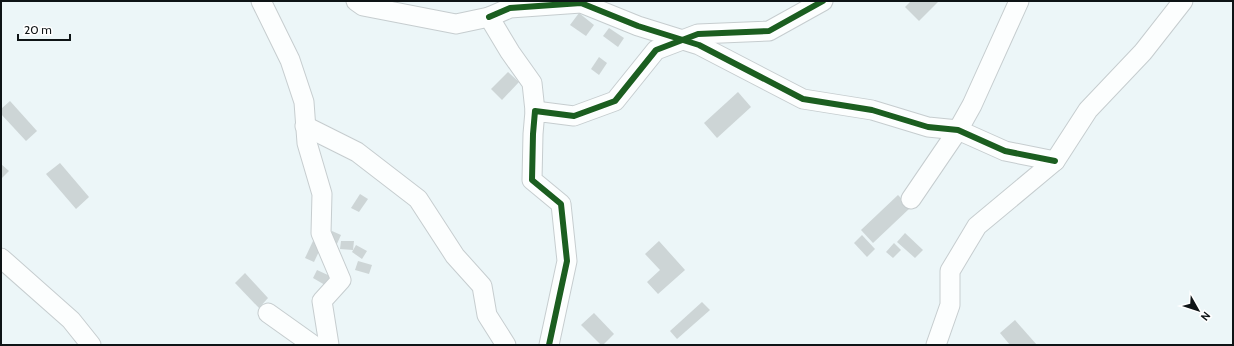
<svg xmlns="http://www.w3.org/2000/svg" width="1234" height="346" viewBox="0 0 1234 346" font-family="Cabin,sans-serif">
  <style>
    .building { fill: #cdd5d6 }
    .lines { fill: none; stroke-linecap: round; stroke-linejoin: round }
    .street-casing { stroke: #c6cdcf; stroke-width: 21 }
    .street { stroke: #fcfefe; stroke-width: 19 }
    .cycleway-casing { stroke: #fff; stroke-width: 8 }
    .cycleway { stroke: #1b5e20; stroke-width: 6 }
  </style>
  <rect width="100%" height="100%" fill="#ecf6f8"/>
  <g class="building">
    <path d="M911 1H939L919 21 905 7Z"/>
    <path d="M579 13 594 25 586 36 570 25Z"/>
    <path d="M609 28 624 38 618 47 603 36Z"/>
    <path d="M599 57 607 63 599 75 591 69Z"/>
    <path d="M508 72 519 82 502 100 491 89Z"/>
    <path d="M738 92 751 107 717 138 704 123Z"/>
    <path d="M10 101 37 131 26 141 1 114V109Z"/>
    <path d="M60 163 89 197 76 209 46 174Z"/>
    <path d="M1 164 9 171 1 179Z"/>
    <path d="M360 194 368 199 359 212 351 208Z"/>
    <path d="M898 195 910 208 873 243 861 230Z"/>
    <path d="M332 231 341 235 336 246 327 242Z"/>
    <path d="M905 233 923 250 915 258 897 242Z"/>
    <path d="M862 235 875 249 867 257 854 243Z"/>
    <path d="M313 241 322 245 314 262 305 258Z"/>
    <path d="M341 241H354L353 250 340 249Z"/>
    <path d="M659 241 685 270 658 294 647 282 660 270 645 254Z"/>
    <path d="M894 243 901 250 893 258 886 252Z"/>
    <path d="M356 245 367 251 362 259 352 252Z"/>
    <path d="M358 261 372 265 369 274 355 270Z"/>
    <path d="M317 270 330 276 325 285 313 278Z"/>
    <path d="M245 273 268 298 259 308 235 283Z"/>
    <path d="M702 302 710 310 677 339 670 331Z"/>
    <path d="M594 313 614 334 603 345H601L581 325Z"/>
    <path d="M1015 320 1037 345H1010L1000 333Z"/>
  </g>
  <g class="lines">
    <defs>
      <g id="street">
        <path d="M261 1 290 60 304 102 307 143 322 194 321 233 341 280 322 301 329 345"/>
        <path d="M356 1 363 6 456 24 489 17 510 52 532 83 535 111"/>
        <path d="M489 17 510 8 581 3 638 26 699 45 803 99 872 110 928 127 958 130 1005 151 1055 161"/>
        <path d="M305 126 357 152 418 199 455 256 482 286 487 315 506 345"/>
        <path d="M911 199 958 130 972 105 1019 1"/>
        <path d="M1 258 71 320 91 345"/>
        <path d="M268 313 313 345"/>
        <path d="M549 345 567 261 561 204 532 180 533 134 535 111 574 116 615 101 656 50 698 34 769 31 823 1"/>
        <path d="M936 345 950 305V271L977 226 1055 161 1088 110 1143 52 1183 1"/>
      </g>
    </defs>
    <use href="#street" class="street-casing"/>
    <use href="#street" class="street"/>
    <defs>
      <g id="cycleway">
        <path d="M489 17 510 8 581 3 638 26 699 45 803 99 872 110 928 127 958 130 1005 151 1055 161"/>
        <path d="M549 345 567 261 561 204 532 180 533 134 535 111 574 116 615 101 656 50 698 34 769 31 823 1"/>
      </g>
    </defs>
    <use href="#cycleway" class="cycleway-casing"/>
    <use href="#cycleway" class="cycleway"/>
  </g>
  <rect width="1234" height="346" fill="none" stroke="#0e1416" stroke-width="4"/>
  <g transform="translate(1198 310) rotate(129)" stroke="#ffffff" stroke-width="3" paint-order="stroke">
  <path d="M0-3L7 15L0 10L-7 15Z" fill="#0e1416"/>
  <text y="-6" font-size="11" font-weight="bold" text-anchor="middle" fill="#0e1416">N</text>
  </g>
  <path d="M18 34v6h52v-6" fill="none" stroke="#0e1416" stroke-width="2"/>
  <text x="24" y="34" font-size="12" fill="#0e1416" stroke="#ffffff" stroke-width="3" paint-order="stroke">20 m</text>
</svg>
